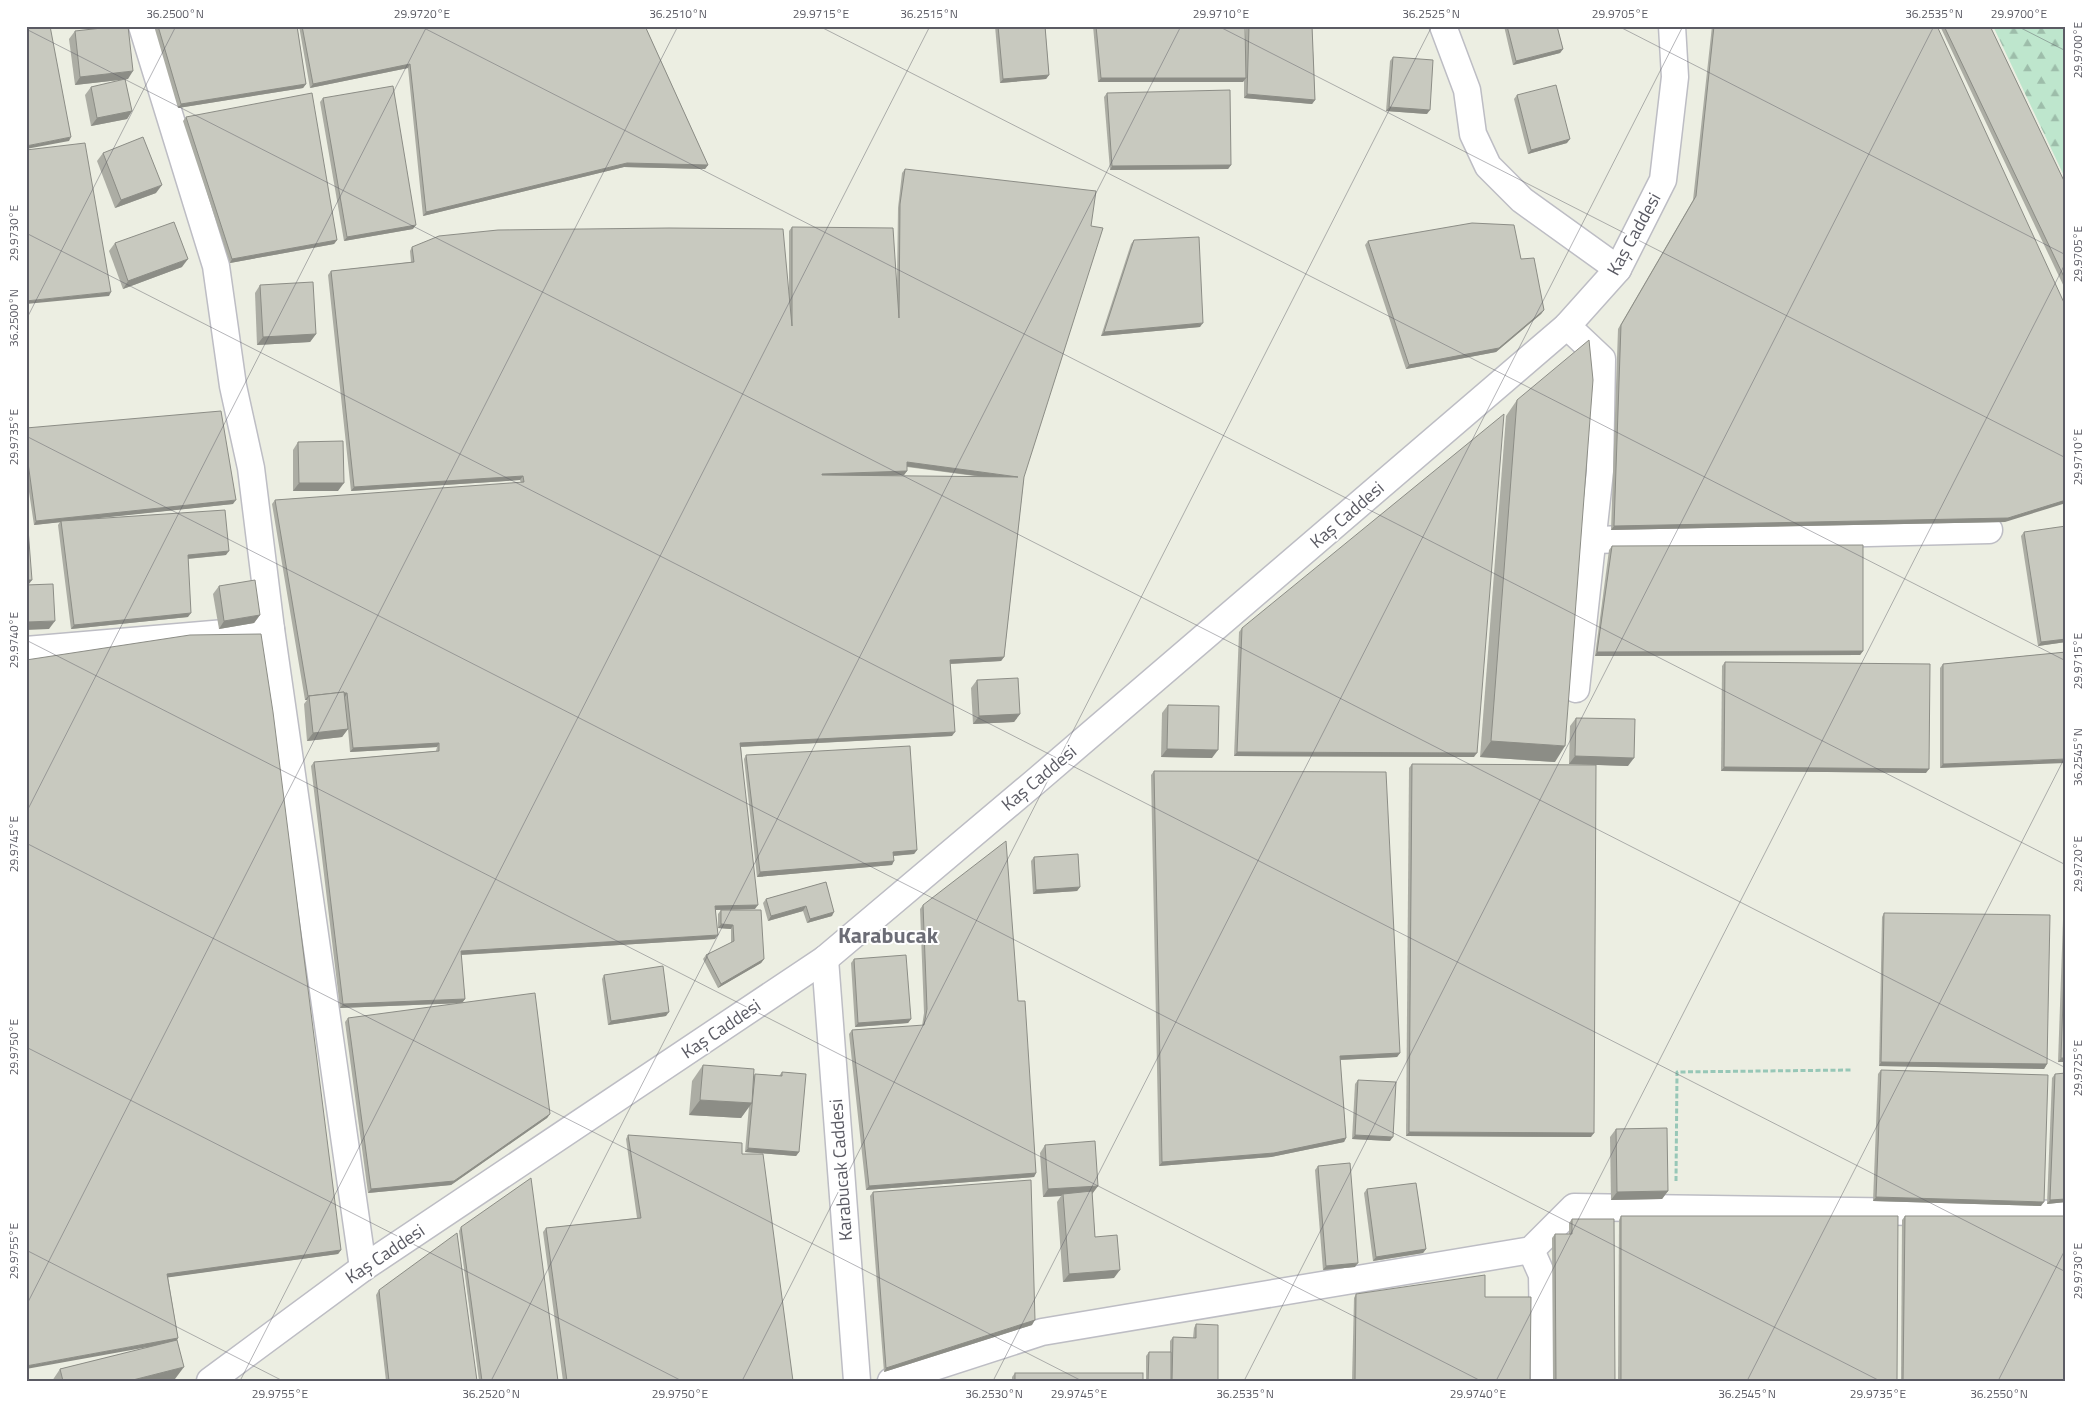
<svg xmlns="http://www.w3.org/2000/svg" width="2092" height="1407" viewBox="0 0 2092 1407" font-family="'Titillium Web',sans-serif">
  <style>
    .forest { fill: url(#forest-firs) }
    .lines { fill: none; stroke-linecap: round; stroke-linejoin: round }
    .minor-casing { stroke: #bdbdc4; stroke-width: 29 }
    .path { stroke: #97c7b7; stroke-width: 3; stroke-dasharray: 5 2.5; stroke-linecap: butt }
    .minor { stroke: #fff; stroke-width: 26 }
    .wall { fill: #acada4; fill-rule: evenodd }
    .shaded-wall { fill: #8c8d86 }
    .building { fill: #c8c9bf; stroke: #8c8d86; fill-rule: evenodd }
    .ticks { fill: none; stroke: #5b5b64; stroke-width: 1; stroke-opacity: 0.45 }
    .labels { text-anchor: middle; stroke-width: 4; stroke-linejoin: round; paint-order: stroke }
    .street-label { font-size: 18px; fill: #5b5b64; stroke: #fff }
    .district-label { font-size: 22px; font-weight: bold; fill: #6c6d76; stroke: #fff }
    .neatline { fill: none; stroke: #5b5b64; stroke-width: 2 }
    .ticks-label { font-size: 12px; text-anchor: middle; fill: #5b5b64 }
  </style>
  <defs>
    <pattern id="forest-firs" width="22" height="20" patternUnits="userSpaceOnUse" patternTransform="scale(1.25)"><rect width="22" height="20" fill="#bee6cd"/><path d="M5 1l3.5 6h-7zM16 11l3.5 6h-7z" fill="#9dbdaa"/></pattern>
  </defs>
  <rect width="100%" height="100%" fill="#eceee2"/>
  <path class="forest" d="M1993 26H2066V180Z"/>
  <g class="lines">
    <defs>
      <g id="minor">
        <path d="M142 26 216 266 233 386 251 468 271 629 363 1268"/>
        <path d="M1443 26 1467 90 1473 134 1488 166 1522 200 1618 269"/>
        <path d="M1567 326 1602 359 1600 471 1576 689"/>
        <path d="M1592 540 1989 530"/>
        <path d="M26 650 271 629"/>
        <path d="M825 959 857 1381"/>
        <path d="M1531 1250 1542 1275 1544 1381"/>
        <path d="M210 1381 363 1268 825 959 1035 782 1567 326 1618 269 1663 180 1675 77 1672 26"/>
        <path d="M891 1381 1042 1332 1531 1250 1574 1207 2066 1214"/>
      </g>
    </defs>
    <use href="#minor" class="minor-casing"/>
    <path class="path" d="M1676 1181 1677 1072 1851 1070"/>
    <use href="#minor" class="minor"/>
  </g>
  <g class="wall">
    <path d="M154 26H297L306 84 303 88 178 108Z"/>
    <path d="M299 26H645L708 165 705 169 624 167 423 216 408 68 310 88Z"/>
    <path d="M995 26H1045L1049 75 1046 79 1000 83Z"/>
    <path d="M1093 26H1245V54L1246 26H1312L1315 100 1312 104 1244 98V80L1243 82H1098Z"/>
    <path d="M1504 26H1557L1563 49 1560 53 1513 65Z"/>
    <path d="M1712 26H1937L2005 522 1611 530 1618 329 1693 200Z"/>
    <path d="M1940 26H1990L2066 185V291Z"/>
    <path d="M75 31 128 79 75 85 69 39Z"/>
    <path d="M1393 57 1427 114 1386 111 1390 61Z"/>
    <path d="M91 87 132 111 127 119 91 126 85 95Z"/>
    <path d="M1107 93 1231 165 1228 169 1110 170 1104 97Z"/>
    <path d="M1517 95 1567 143 1528 154 1514 99Z"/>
    <path d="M323 98 413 229 344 241 320 102Z"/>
    <path d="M186 117 337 240 334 244 230 263 183 121Z"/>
    <path d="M103 153 156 193 115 208 97 161Z"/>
    <path d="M905 169 1024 477 1004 657 1001 661 950 664 952 736 741 747 755 909 716 910 715 939 461 955 465 999 462 1003 340 1008 311 766 314 762 436 751 437 747 350 752 348 729 342 737 307 741 304 704 307 700H305L272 504 275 500 521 483 520 480 351 491 328 275 331 271 411 262 410 251 412 247 789 292V231L792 227 897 283 898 208 902 173ZM907 467 982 477 885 476 904 475 907 471Z"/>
    <path d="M1134 240 1200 327 1101 336 1131 244Z"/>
    <path d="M1368 241 1521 259 1544 310 1541 314 1496 352 1406 369 1365 245Z"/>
    <path d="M115 243 182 267 123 289 109 251Z"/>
    <path d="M260 285 316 334 310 342 257 345 255 293Z"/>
    <path d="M1517 400 1555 762 1480 757 1506 416Z"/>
    <path d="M26 428 233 504 76 520 226 555 188 559V617L71 629 58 525 60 522 34 525 26 472Z"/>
    <path d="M298 442 338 491H293V450Z"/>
    <path d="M2024 532 2066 642 2038 646 2021 536Z"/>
    <path d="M1612 546 1863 651 1860 655 1595 656 1609 550Z"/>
    <path d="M219 586 260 615 254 623 219 629 213 594Z"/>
    <path d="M1242 628 1474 757 1234 756 1239 632Z"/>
    <path d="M2066 652 1940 768V668L1943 664Z"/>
    <path d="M26 660 341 1250 338 1254 168 1277 178 1338 177 1340 175 1379 167 1381H52L60 1369 146 1348Z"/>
    <path d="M1725 662 1926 773 1721 771 1722 666Z"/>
    <path d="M977 680 1020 714 1014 722 973 724 971 688Z"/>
    <path d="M1168 705 1212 758 1161 757 1162 713Z"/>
    <path d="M1576 718 1628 766 1569 764 1570 726Z"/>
    <path d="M746 755 917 850 914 854 894 856 892 865 757 877 744 759Z"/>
    <path d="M1412 764 1591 1137 1406 1136 1409 768Z"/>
    <path d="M1154 771 1400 1053 1397 1057 1340 1060 1346 1138 1344 1142 1271 1157 1159 1166 1151 775Z"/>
    <path d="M1034 857 1080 887 1077 891 1033 894 1031 861Z"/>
    <path d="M826 882 832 916 807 923 803 911 768 921 763 903 766 899Z"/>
    <path d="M923 905 1018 1001 1036 1173 1034 1177 866 1190 849 1034 852 1030 922 1026 924 1013 920 909Z"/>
    <path d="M721 910 764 959 761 963 718 988 703 959 706 955 731 943V929L718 928V914Z"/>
    <path d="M1884 913 2047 1064 2044 1069 1879 1066 1882 917Z"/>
    <path d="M2066 916V1062H2058L2063 920Z"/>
    <path d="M854 959 911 1019 908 1023 855 1027 851 963Z"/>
    <path d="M604 975 666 1016 608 1025 602 979Z"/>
    <path d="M348 1018 550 1114 547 1118 451 1185 368 1193 345 1022Z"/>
    <path d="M703 1065 754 1076 755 1074 779 1076 782 1072 799 1152 796 1156 745 1152 749 1106 741 1118 689 1115 692 1081Z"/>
    <path d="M1881 1070 2041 1206 1873 1201 1878 1074Z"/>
    <path d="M2055 1074 2066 1202 2047 1204 2052 1078Z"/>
    <path d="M1358 1080 1390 1141 1352 1139 1355 1084Z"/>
    <path d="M1616 1129 1668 1191 1662 1199 1611 1200 1610 1137Z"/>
    <path d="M628 1135 742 1154 793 1381H563L543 1232 546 1228 637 1218 626 1139Z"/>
    <path d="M1045 1145 1098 1186 1092 1194 1095 1237 1114 1278 1063 1282 1057 1202 1061 1196 1043 1197 1040 1153Z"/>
    <path d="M1318 1166 1355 1267 1323 1270 1315 1170Z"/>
    <path d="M1367 1189 1426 1249 1423 1253 1373 1261 1364 1193Z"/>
    <path d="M873 1192 1032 1325 884 1372 870 1196Z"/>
    <path d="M1621 1216 1897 1381H1618L1619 1220Z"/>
    <path d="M1905 1216 2066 1381H1901L1902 1220Z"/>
    <path d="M1572 1219 1615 1381H1553L1552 1238 1555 1234H1569V1223Z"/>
    <path d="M461 1227 558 1381H479L459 1231Z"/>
    <path d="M379 1290 477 1381H386L376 1295Z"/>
    <path d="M1356 1294 1485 1297 1530 1381H1352L1354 1298Z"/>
    <path d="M1196 1324 1218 1381H1146V1356L1149 1352H1170V1341L1173 1337 1193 1338 1194 1328Z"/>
    <path d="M1015 1373 1143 1381H1012V1377Z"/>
  </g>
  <g class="shaded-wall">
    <path d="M1563 49 1560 53 1513 65 1516 61Z"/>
    <path d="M410 64 408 68 310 88 313 84Z"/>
    <path d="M133 71 128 79 75 85 80 77Z"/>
    <path d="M1049 75 1046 79 1000 83 1003 79Z"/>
    <path d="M1101 78H1246L1243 82H1098Z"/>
    <path d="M306 84 303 88 178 108 181 104Z"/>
    <path d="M1247 94 1315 100 1312 104 1244 98Z"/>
    <path d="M1389 107 1430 110 1427 114 1386 111Z"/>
    <path d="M132 111 127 119 91 126 97 118Z"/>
    <path d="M71 137 69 141 26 149V146Z"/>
    <path d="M1570 139 1567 143 1528 154 1531 150Z"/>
    <path d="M627 163 708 165 705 169 624 167 423 216 426 212Z"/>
    <path d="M1231 165 1228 169 1110 170 1112 166Z"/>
    <path d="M162 185 156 193 115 208 121 200Z"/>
    <path d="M416 225 413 229 344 241 347 237Z"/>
    <path d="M337 240 334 244 230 263 232 259Z"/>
    <path d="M188 259 182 267 123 289 128 281Z"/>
    <path d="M111 292 109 296 26 304V301Z"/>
    <path d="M1544 310 1541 314 1496 352 1406 369 1409 365Z"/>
    <path d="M1203 323 1200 327 1101 336 1104 332Z"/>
    <path d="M316 334 310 342 257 345 263 337Z"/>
    <path d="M907 462 1018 477 1015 481 904 466Z"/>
    <path d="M907 471 904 475 819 478 822 474Z"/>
    <path d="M523 476 520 480 351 491 354 487Z"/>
    <path d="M299 483H344L338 491H293Z"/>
    <path d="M236 500 233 504 34 525 36 521Z"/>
    <path d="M2066 500V503L2005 522 1611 530 1614 526Z"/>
    <path d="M229 551 226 555 185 559 188 555Z"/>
    <path d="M26 580H32L29 584H26Z"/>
    <path d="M191 613 188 617 71 629 74 625Z"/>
    <path d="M260 615 254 623 219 629 224 621Z"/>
    <path d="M55 621 49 629 26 630V622Z"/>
    <path d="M2066 639V642L2038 646 2041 642Z"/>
    <path d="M1863 651 1860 655 1595 656 1597 652Z"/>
    <path d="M1004 657 1001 661 947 664 950 660Z"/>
    <path d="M347 693 345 697 309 696 307 700H305L308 696Z"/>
    <path d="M1020 714 1014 722 973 724 979 716Z"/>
    <path d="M348 729 342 737 307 741 313 733Z"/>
    <path d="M955 732 952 736 737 747 740 743Z"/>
    <path d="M1491 741 1565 746 1555 762 1480 757Z"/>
    <path d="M439 743 437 747 350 752 353 748Z"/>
    <path d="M1167 749 1218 750 1212 758 1161 757Z"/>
    <path d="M1237 752 1477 753 1474 757 1234 756Z"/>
    <path d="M1575 756 1634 758 1628 766 1569 764Z"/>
    <path d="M2066 759V763L1940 768 1943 764Z"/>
    <path d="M1724 767 1929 769 1926 773 1721 771Z"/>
    <path d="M917 850 914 854 891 856 893 852Z"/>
    <path d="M894 861 892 865 757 877 760 872Z"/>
    <path d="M1080 887 1077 891 1033 894 1036 890Z"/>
    <path d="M758 905 755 909 713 910 715 906Z"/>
    <path d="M806 906 803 911 768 921 771 916Z"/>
    <path d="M834 912 832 916 807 923 810 919Z"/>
    <path d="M721 924 733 925 731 929 718 928Z"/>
    <path d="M718 935 715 939 458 955 461 951Z"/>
    <path d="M764 959 761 963 718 988 721 984Z"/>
    <path d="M465 999 462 1003 340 1008 343 1004Z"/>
    <path d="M669 1012 666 1016 608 1025 611 1021Z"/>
    <path d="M911 1019 908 1023 855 1027 858 1023Z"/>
    <path d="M1400 1053 1397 1057 1337 1060 1340 1056Z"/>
    <path d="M2061 1058H2066V1062H2058Z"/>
    <path d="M1881 1062 2047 1064 2044 1069 1879 1066Z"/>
    <path d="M700 1100 752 1103 741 1118 689 1115Z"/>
    <path d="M550 1114 547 1118 451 1185 368 1193 371 1189Z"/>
    <path d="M1409 1132 1594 1133 1591 1137 1406 1136Z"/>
    <path d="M1355 1135 1393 1137 1390 1141 1352 1139Z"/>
    <path d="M1346 1138 1344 1142 1271 1157 1159 1166 1162 1162Z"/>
    <path d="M748 1148 799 1152 796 1156 745 1152Z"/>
    <path d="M1036 1173 1034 1177 866 1190 869 1186Z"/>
    <path d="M1098 1186 1092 1194 1063 1196V1194L1061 1196 1043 1197 1048 1189Z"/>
    <path d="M1668 1191 1662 1199 1611 1200 1617 1192Z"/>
    <path d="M1876 1197 2044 1202 2041 1206 1873 1201Z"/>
    <path d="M2066 1199V1202L2047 1204 2050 1200Z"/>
    <path d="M1426 1249 1423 1253 1373 1261 1376 1257Z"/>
    <path d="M341 1250 338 1254 164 1278 167 1274Z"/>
    <path d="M1358 1263 1355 1267 1323 1270 1326 1266Z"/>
    <path d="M1120 1270 1114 1278 1063 1282 1069 1274Z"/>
    <path d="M1035 1320 1032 1325 884 1372 886 1368Z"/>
    <path d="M178 1338 176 1342 26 1369V1366Z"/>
    <path d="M184 1367 175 1379 167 1381H129Z"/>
  </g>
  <g class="building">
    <path d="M26 26H50L71 137 26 146Z"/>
    <path d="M120 26H128L133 71 80 77 75 31Z"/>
    <path d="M158 26H297L306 84 181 104Z"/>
    <path d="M302 26H645L708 165 627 163 426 212 410 64 313 84Z"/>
    <path d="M998 26H1045L1049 75 1003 79Z"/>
    <path d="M1096 26H1245L1246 78H1101Z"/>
    <path d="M1249 26H1312L1315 100 1247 94Z"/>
    <path d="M1507 26H1557L1563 49 1516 61Z"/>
    <path d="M1714 26H1937L2066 307V500L2008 518 1614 526 1621 325 1696 196Z"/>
    <path d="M1944 26H1990L2066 185V281Z"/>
    <path d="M1393 57 1433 60 1430 110 1389 107Z"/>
    <path d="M125 79 132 111 97 118 91 87Z"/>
    <path d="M1556 85 1570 139 1531 150 1517 95Z"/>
    <path d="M393 86 416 225 347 237 323 98Z"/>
    <path d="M1230 90 1231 165 1112 166 1107 93Z"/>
    <path d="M312 93 337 240 232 259 186 117Z"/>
    <path d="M143 137 162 185 121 200 103 153Z"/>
    <path d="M85 143 111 292 26 301V150Z"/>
    <path d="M905 169 1096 191 1091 226 1103 228 1024 477 1004 657 950 660 955 732 740 743 758 905 715 906 718 935 461 951 465 999 343 1004 314 762 439 751V743L353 748 347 693H344V692L308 696 275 500 524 482 523 476 354 487 331 271 414 262 412 247 439 236 498 230 669 228 783 229 792 326V227L893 228 899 318 900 204ZM907 462 1018 477 822 475V474L907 471Z"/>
    <path d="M174 222 188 259 128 281 115 243Z"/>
    <path d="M1472 223 1514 225 1521 259 1534 258 1544 310 1499 348 1409 365 1368 241Z"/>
    <path d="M1199 237 1203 323 1104 332 1134 240Z"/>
    <path d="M313 282 316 334 263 337 260 285Z"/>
    <path d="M1589 340 1593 380 1565 746 1491 741 1517 400Z"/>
    <path d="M221 411 236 500 36 521 26 448V428Z"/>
    <path d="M1504 414 1477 753 1237 752 1242 628Z"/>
    <path d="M343 441 344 483H299L298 442Z"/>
    <path d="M26 503 32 580H26Z"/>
    <path d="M225 510 229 551 188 555 191 613 74 625 61 521Z"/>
    <path d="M2066 526V639L2041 642 2024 532Z"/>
    <path d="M1863 545V651L1597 652 1612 546Z"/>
    <path d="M255 580 260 615 224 621 219 586Z"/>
    <path d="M53 584 55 621 26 622V585Z"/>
    <path d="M261 634 273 712 341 1250 167 1274 178 1338 26 1366V660L190 635Z"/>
    <path d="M2066 652V759L1943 764V664Z"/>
    <path d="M1725 662 1930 664 1929 769 1724 767Z"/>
    <path d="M1018 678 1020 714 979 716 977 680Z"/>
    <path d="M344 692 348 729 313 733 309 696Z"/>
    <path d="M1168 705 1219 706 1218 750 1167 749Z"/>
    <path d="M1576 718 1635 719 1634 758 1575 756Z"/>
    <path d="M910 746 917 850 893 852 894 861 760 872 746 755Z"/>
    <path d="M1412 764 1596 765 1594 1133 1409 1132Z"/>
    <path d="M1154 771 1386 772 1400 1053 1340 1056 1346 1138 1274 1153 1162 1162Z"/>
    <path d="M1006 841 1018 1001H1025L1036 1173 869 1186 852 1030 924 1025 927 1009 923 905Z"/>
    <path d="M1078 854 1080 887 1036 890 1034 857Z"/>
    <path d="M826 882 834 912 810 919 806 906 771 916 766 899Z"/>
    <path d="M721 910H761L764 959 721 984 706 955 734 941 733 925 721 924Z"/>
    <path d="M1884 913 2050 915 2047 1064 1881 1062Z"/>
    <path d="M2066 916V1058H2061Z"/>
    <path d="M906 955 911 1019 858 1023 854 959Z"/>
    <path d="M663 966 669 1012 611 1021 604 975Z"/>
    <path d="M535 993 550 1114 454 1181 371 1189 348 1018Z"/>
    <path d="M703 1065 754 1069 752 1103 700 1100Z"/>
    <path d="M1881 1070 2048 1075 2044 1202 1876 1197Z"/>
    <path d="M782 1072 806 1074 799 1152 748 1148 755 1074 782 1076Z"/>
    <path d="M2066 1073V1199L2050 1200 2055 1074Z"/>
    <path d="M1358 1080 1396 1082 1393 1137 1355 1135Z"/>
    <path d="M1667 1128 1668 1191 1617 1192 1616 1129Z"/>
    <path d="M628 1135 742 1143V1154H763L793 1381H567L546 1228 641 1218Z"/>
    <path d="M1095 1141 1098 1186 1048 1189 1045 1145Z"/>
    <path d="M1350 1163 1358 1263 1326 1266 1318 1166Z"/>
    <path d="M531 1178 558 1381H482L461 1227Z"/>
    <path d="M1031 1180 1035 1320 886 1368 873 1192Z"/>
    <path d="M1416 1183 1426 1249 1376 1257 1367 1189Z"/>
    <path d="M1092 1191 1095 1237 1117 1235 1120 1270 1069 1274 1063 1194Z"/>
    <path d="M1621 1216H1898L1897 1381H1621Z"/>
    <path d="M1905 1216H2066V1381H1903Z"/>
    <path d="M1572 1219H1614L1615 1381H1556L1555 1234H1572Z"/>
    <path d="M457 1233 477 1381H389L379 1290Z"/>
    <path d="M1485 1275V1297H1531L1530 1381H1355L1356 1294Z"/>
    <path d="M1196 1324 1218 1325V1381H1172L1173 1337 1196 1338Z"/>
    <path d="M177 1340 184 1367 129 1381H63L60 1369Z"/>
    <path d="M1149 1352H1171V1381H1148Z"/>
    <rect x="1015" y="1373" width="128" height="8"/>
  </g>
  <path class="ticks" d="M420 26 2066 865M819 26 2066 661M1218 26 2066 458M1618 26 2066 255M2017 26 2066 51M26 29 2066 1068M26 233 2066 1272M26 320 176 26M26 436 1880 1381M26 640 1481 1381M26 813 427 26M26 843 1082 1381M26 1047 682 1381M26 1250 283 1381M26 1306 678 26M240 1381 930 26M491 1381 1181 26M742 1381 1432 26M993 1381 1683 26M1244 1381 1934 26M1496 1381 2066 262M1747 1381 2066 755M1998 1381 2066 1248"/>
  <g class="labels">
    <g class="street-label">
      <text transform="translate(1634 234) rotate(-61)" y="6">Kaş Caddesi</text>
      <text transform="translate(1347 515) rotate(-41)" y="6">Kaş Caddesi</text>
      <text transform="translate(1039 778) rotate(-40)" y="6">Kaş Caddesi</text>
      <text transform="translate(721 1029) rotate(-34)" y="6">Kaş Caddesi</text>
      <text transform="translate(841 1170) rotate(-94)" y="6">Karabucak Caddesi</text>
      <text transform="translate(385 1254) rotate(-34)" y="6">Kaş Caddesi</text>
    </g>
    <g class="district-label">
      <text x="888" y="943">Karabucak</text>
    </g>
  </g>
  <rect width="2092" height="1407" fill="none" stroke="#ffffff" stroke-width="55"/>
  <rect x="28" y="28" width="2036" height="1352" class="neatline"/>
  <g class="ticks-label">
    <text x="175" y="18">36.2500°N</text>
    <text x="422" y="18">29.9720°E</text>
    <text x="678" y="18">36.2510°N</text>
    <text x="821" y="18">29.9715°E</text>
    <text x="929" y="18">36.2515°N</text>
    <text x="1221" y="18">29.9710°E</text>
    <text x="1431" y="18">36.2525°N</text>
    <text x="1620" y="18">29.9705°E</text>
    <text x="1934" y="18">36.2535°N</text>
    <text x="2019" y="18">29.9700°E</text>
    <text transform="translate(2078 50) rotate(-90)" y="4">29.9700°E</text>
    <text transform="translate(14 233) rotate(-90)" y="4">29.9730°E</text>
    <text transform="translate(2078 254) rotate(-90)" y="4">29.9705°E</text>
    <text transform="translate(14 318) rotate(-90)" y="4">36.2500°N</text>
    <text transform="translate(14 437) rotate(-90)" y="4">29.9735°E</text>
    <text transform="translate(2078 457) rotate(-90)" y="4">29.9710°E</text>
    <text transform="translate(14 640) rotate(-90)" y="4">29.9740°E</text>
    <text transform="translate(2078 661) rotate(-90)" y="4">29.9715°E</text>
    <text transform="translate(2078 757) rotate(-90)" y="4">36.2545°N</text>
    <text transform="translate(14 844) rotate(-90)" y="4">29.9745°E</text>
    <text transform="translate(2078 864) rotate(-90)" y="4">29.9720°E</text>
    <text transform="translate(14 1047) rotate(-90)" y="4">29.9750°E</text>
    <text transform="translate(2078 1068) rotate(-90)" y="4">29.9725°E</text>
    <text transform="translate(14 1251) rotate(-90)" y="4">29.9755°E</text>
    <text transform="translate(2078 1271) rotate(-90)" y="4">29.9730°E</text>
    <text x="280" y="1398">29.9755°E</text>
    <text x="491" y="1398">36.2520°N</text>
    <text x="680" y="1398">29.9750°E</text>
    <text x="994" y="1398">36.2530°N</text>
    <text x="1079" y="1398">29.9745°E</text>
    <text x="1245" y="1398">36.2535°N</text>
    <text x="1478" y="1398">29.9740°E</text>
    <text x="1747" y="1398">36.2545°N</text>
    <text x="1878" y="1398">29.9735°E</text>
    <text x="1999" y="1398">36.2550°N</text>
  </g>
</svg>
